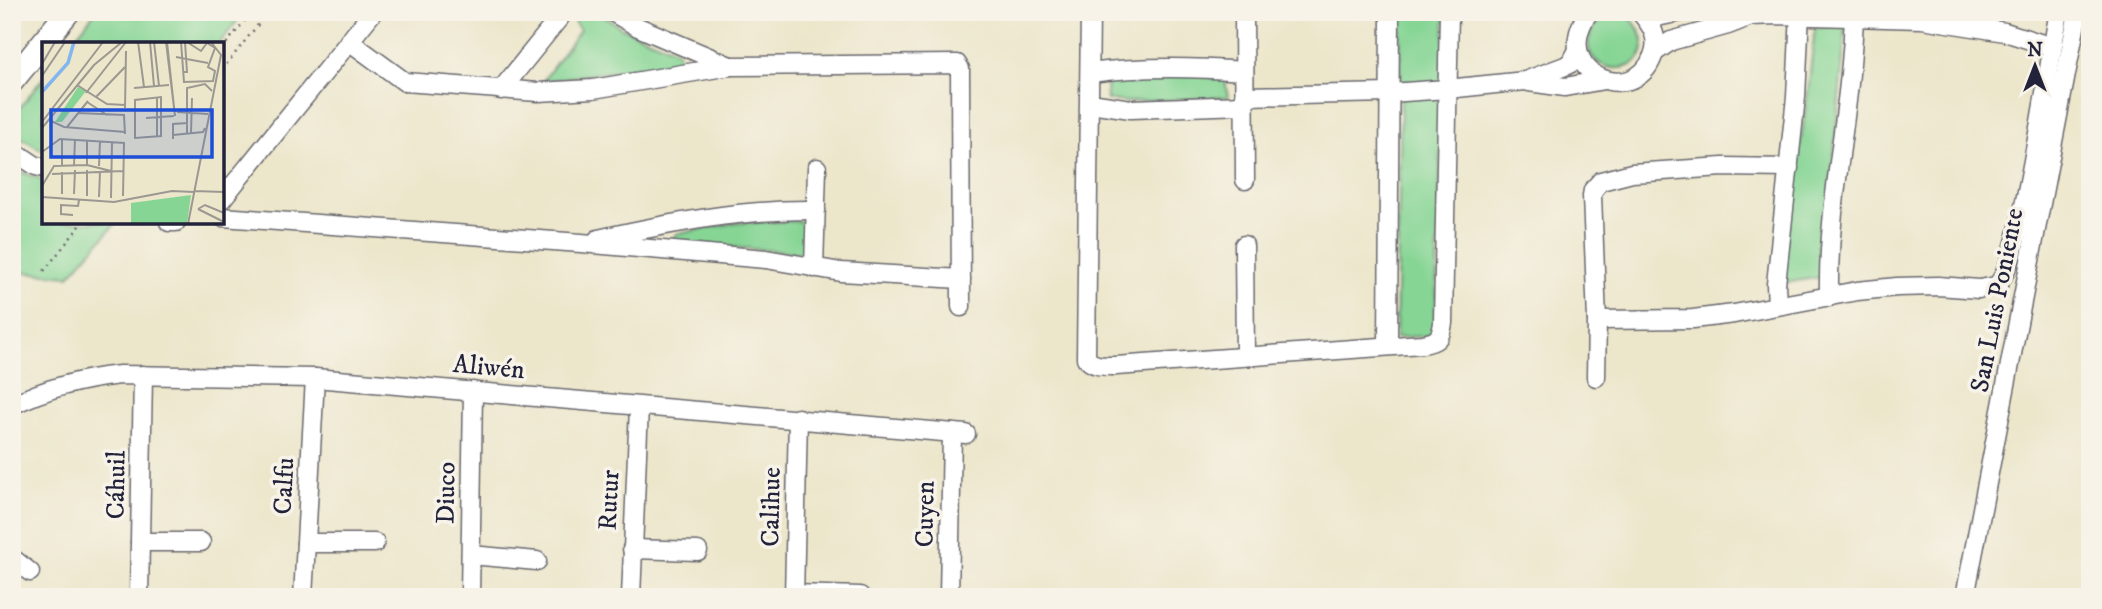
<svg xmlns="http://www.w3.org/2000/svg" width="2102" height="609" viewBox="0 0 2102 609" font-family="'IM FELL DW Pica',serif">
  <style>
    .green { fill: #86d594; stroke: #547c68; stroke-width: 2 }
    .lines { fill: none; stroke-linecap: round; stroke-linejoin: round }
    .minor-casing { stroke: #69676d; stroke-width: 21 }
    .tertiary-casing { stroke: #69676d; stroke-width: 26 }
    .path { stroke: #69676d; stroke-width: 2.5; stroke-dasharray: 2 5; stroke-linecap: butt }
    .minor { stroke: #fff; stroke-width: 18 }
    .tertiary { stroke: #fff; stroke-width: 23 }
    .labels { text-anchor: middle; stroke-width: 7; stroke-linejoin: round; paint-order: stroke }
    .street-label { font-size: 26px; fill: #22223b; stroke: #f7f3e8 }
    .inset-river { fill: none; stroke: #82b6ef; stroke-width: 3.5 }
    .inset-road { fill: none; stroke: #9b9891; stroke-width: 2 }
    .view { fill: #1d4ed8; fill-opacity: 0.15; stroke: #1d4ed8; stroke-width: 3.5 }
    .inset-edge { fill: none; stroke: #22223b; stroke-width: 3.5 }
  </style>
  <rect width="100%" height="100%" fill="#f7f3e8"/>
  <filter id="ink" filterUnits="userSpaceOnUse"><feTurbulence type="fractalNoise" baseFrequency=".0143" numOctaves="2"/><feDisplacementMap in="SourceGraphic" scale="14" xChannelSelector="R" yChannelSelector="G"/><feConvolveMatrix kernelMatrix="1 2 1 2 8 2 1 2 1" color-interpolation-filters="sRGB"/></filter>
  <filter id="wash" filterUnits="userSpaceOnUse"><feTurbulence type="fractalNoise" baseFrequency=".00686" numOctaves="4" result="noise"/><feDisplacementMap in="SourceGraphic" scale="28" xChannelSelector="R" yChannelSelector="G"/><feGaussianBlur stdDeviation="1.57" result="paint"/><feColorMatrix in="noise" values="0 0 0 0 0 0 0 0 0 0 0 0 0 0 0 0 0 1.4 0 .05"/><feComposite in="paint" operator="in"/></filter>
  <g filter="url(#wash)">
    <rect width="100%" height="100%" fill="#ece6cb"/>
    <g class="green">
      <path d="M95 12H244L219 44H70Z"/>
      <path d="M579 12H598L622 28 676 50 683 62 543 81 580 30 574 22Z"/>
      <path d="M1400 12H1445L1435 335 1396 338 1401 99Z"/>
      <path d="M1606 12H1627C1632 22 1642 29 1643 41 1647 81 1578 75 1590 35 1593 26 1601 20 1606 12Z"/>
      <path d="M1846 25 1822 277 1784 283 1786 243 1808 92 1815 28Z"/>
      <path d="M1186 71 1225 80 1228 97 1128 102 1107 100 1106 83 1132 75Z"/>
      <path d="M44 77V150H42L16 135 14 115Z"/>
      <path d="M12 169 44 180V222H117L69 276 12 271Z"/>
      <path d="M803 221 808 224 807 249 802 253 671 242 676 234 736 223Z"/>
    </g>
  </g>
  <g filter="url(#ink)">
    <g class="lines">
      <defs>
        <g id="minor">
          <path d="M612 12 638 27 730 66"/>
          <path d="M1090 12 1086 358C1093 367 1104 366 1116 366L1422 344C1437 342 1441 338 1443 323L1449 12"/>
          <path d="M1244 12 1245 180"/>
          <path d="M1589 12C1547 71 1633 110 1653 56 1660 38 1652 26 1640 12"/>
          <path d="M1647 19 1681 12"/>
          <path d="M349 41 405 82 538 92 593 89 730 66 957 64 960 69 961 307"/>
          <path d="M1655 52 1671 41 1728 25 1751 16 1776 15 1922 19 2005 32 2052 47"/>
          <path d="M1090 73C1142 66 1192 67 1244 71"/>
          <path d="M1529 82 1565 87 1604 80"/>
          <path d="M501 90 564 12"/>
          <path d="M1244 96 1390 93 1447 89 1525 81 1565 66 1571 63 1578 50"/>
          <path d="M1090 103 1131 109 1244 105"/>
          <path d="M12 150 36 166 44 168"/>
          <path d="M222 199 373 12"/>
          <path d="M222 217 581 243 766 259 841 272 961 279"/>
          <path d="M169 222H176"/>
          <path d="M598 239C670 223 742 209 816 210"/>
          <path d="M1244 245 1245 356"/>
          <path d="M814 268 817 168"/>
          <path d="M1829 297C1827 202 1852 108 1854 12"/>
          <path d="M1777 306 1776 284 1796 97 1800 12"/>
          <path d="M1597 320 1693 319 1734 314 1857 291 1897 287 1938 286 1979 289 1996 286C2022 265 2049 58 2059 12"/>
          <path d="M1388 346 1390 12"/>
          <path d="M1596 377 1597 320 1592 196 1593 190 1601 181 1632 173 1723 167 1789 168"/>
          <path d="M12 405C47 388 81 379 120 375L315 378 966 434"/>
          <path d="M140 542H201"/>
          <path d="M306 543H375"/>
          <path d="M632 549 698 551"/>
          <path d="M471 555 537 561"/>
          <path d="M12 558 30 572"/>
          <path d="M794 594 860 596"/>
          <path d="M139 597 143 375"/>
          <path d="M303 597 315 378"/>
          <path d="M470 597 473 391"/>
          <path d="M631 597 639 407"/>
          <path d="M794 597 798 418"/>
          <path d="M949 597 952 433"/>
          <path d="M1965 597 2078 12"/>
        </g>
        <path id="tertiary" d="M12 81 68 12"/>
      </defs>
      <use href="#minor" class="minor-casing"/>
      <use href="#tertiary" class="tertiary-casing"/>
      <g class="path">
        <path d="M222 49 252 12"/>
        <path d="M222 70 268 12"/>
        <path d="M44 271 83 222"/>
      </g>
      <use href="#minor" class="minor"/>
      <use href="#tertiary" class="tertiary"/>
    </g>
  </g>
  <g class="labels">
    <g class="street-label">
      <text transform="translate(1996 300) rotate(-79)" y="9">San Luis Poniente</text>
      <text transform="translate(489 366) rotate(5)" y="9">Aliwén</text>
      <text transform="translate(115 485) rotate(-89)" y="9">Cáhuil</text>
      <text transform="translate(283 486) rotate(-87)" y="9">Calfu</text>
      <text transform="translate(445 493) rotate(-89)" y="9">Diuco</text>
      <text transform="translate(608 500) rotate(-87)" y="9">Rutur</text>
      <text transform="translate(770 507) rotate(-89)" y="9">Calihue</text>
      <text transform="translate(924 514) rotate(-89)" y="9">Cuyen</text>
    </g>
  </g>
  <g transform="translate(42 42)">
    <rect width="182" height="182" fill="#ece6cb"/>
    <path d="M36 45 44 49 20 80H13ZM149 153 145 182H89V161Z" fill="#86d594"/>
    <path class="inset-river" d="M0 50 26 21 32 0"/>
    <path class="inset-road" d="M96 0 102 45M108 0 112 44M112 0 117 44M124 0 133 74 125 0M139 0 142 40 171 39 173 29 166 25 173 6 165 1 159 9 145 0M134 15 166 21M0 22 13 0M141 30H145L143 0M0 34 23 0M35 43 65 62 83 63M92 46 127 43M44 51 84 0M54 55 83 25M119 55V94L93 96V58ZM45 60 65 73M83 66 84 9M135 70 166 72M36 71 82 73 83 92M104 76 132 74M7 78 22 85 83 90M0 80 61 0M25 85 46 59M0 86 52 23 80 0M149 91 150 56M145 92V46L163 42 170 49M131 93 161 90 163 86M115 95V55M131 97V82L146 81M0 110 18 97 83 101M32 123 33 97M45 123V98M20 124V97M57 124 58 99M10 132 81 129M0 144 12 124 45 123 69 129M152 149 182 150M20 152V130M32 152 33 128M45 154V128M81 154 82 101M0 155 72 160 130 149 152 150M57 155 58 130M69 156 70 100M156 167 163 163 182 171M156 167 182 180M31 173 19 172V163L36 164 37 158M146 182 179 13 169 0"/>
    <path class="view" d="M9 68H170V115H9Z"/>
    <rect width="182" height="182" class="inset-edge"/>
  </g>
  <rect width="2102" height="609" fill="none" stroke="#f7f3e8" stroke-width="42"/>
  <g transform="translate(2035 66)" stroke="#f7f3e8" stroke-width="5" paint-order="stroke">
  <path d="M0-5L12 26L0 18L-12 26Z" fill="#22223b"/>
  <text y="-10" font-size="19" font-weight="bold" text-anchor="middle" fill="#22223b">N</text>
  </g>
</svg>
